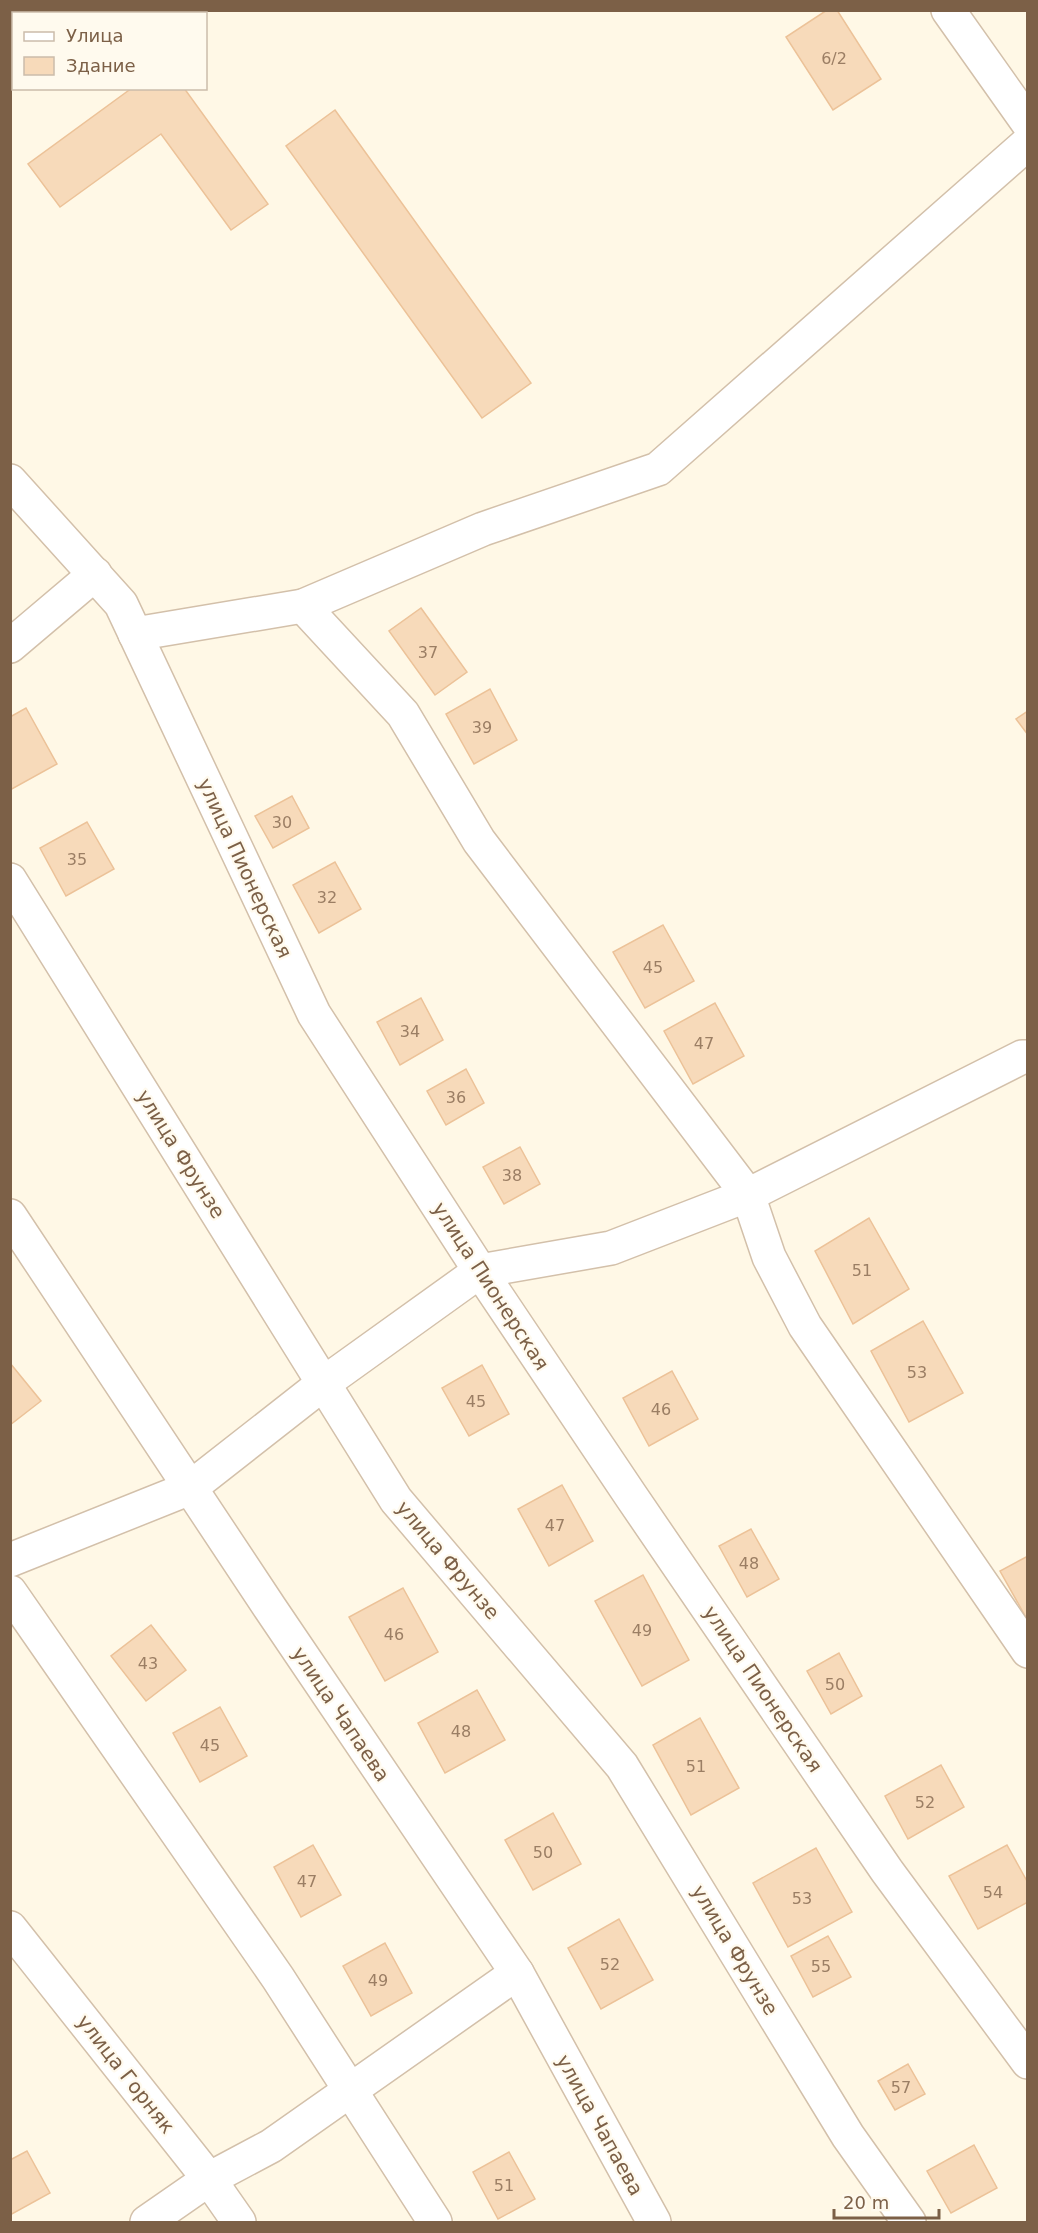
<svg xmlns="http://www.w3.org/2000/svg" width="1038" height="2233" viewBox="0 0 1038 2233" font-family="'DejaVu Sans',sans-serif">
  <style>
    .building { fill: #f7daba; stroke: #ecc298; stroke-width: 1.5 }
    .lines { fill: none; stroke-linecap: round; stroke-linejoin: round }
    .street-casing { stroke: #d3c0aa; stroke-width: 36 }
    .street { stroke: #fff; stroke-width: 33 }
    .labels { text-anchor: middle; stroke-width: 4.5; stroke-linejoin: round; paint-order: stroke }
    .number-label { font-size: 16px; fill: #9b7e64 }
    .street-label { font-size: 20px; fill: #7c6047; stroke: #fffaee }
  </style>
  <rect width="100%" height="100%" fill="#fff8e6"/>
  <g class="building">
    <path d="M827 10H837L881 79 833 110 786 37Z"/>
    <path d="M132 88H184L268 204 231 230 161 134 60 207 28 164Z"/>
    <path d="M335 110 531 383 482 418 286 146Z"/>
    <path d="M421 608 467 672 435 695 389 631Z"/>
    <path d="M490 689 517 740 474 764 446 714Z"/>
    <path d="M26 708 57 764 10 790V717Z"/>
    <path d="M1028 711V735L1016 719Z"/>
    <path d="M292 796 309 828 273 848 255 816Z"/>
    <path d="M87 822 114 869 66 896 40 848Z"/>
    <path d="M335 862 361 909 319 933 293 885Z"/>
    <path d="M663 925 694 981 645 1008 613 952Z"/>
    <path d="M421 998 443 1040 400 1065 377 1022Z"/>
    <path d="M715 1003 744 1056 693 1084 664 1031Z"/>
    <path d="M466 1069 484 1103 446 1125 427 1091Z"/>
    <path d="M520 1147 540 1184 504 1204 483 1167Z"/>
    <path d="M869 1218 909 1289 853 1324 815 1251Z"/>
    <path d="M923 1321 963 1393 909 1422 871 1351Z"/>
    <path d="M10 1363 41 1401 10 1425Z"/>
    <path d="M482 1365 509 1414 469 1436 442 1388Z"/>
    <path d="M672 1371 698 1419 649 1446 623 1398Z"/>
    <path d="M562 1485 593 1541 549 1566 518 1509Z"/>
    <path d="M751 1529 779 1579 747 1597 719 1546Z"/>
    <path d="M1028 1556V1621L1000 1571Z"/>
    <path d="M643 1575 689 1660 642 1686 595 1601Z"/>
    <path d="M403 1588 438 1652 385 1681 349 1617Z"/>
    <path d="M151 1625 186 1670 146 1701 111 1656Z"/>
    <path d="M839 1653 862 1696 831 1714 807 1671Z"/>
    <path d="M477 1690 505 1740 445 1773 418 1723Z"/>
    <path d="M220 1707 247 1756 200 1782 173 1733Z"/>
    <path d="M700 1718 739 1788 691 1815 653 1745Z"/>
    <path d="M941 1765 964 1807 908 1839 885 1796Z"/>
    <path d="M553 1813 581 1864 533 1890 505 1840Z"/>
    <path d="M313 1845 341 1895 301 1917 274 1867Z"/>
    <path d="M1007 1845 1028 1883V1902L978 1929 949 1876Z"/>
    <path d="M816 1848 852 1912 788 1947 753 1883Z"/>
    <path d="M619 1919 653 1980 601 2009 568 1948Z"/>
    <path d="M828 1936 851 1977 813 1997 791 1956Z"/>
    <path d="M385 1943 412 1993 371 2016 343 1966Z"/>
    <path d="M908 2064 925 2094 895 2110 878 2081Z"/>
    <path d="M974 2145 997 2188 951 2213 927 2171Z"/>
    <path d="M27 2151 50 2193 10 2215V2160Z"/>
    <path d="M509 2152 535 2199 498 2219 473 2172Z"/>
  </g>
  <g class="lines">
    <defs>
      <g id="street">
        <path d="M948 10 1028 123"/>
        <path d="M10 481 121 604 314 1014 480 1271 631 1496 887 1871 1028 2062"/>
        <path d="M303 606 403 714 479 841 748 1195 769 1257 805 1326 1028 1651"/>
        <path d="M135 634 303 606 483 529 658 469 1028 143"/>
        <path d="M10 646 95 574"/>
        <path d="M10 880 396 1500 622 1766 848 2136 909 2222"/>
        <path d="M10 1216 270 1608 517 1973 654 2222"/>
        <path d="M10 1560 190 1488 324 1383 480 1271 611 1248 748 1195 1022 1057H1028"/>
        <path d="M10 1592 278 1978 435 2222"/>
        <path d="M10 1928 209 2179 239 2222"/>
        <path d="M147 2222 209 2179 271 2146 517 1973"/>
      </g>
    </defs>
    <use href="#street" class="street-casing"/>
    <use href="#street" class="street"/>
  </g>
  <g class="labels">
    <g class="number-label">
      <text x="834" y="64">6/2</text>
      <text x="428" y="658">37</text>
      <text x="482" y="733">39</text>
      <text x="282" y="828">30</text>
      <text x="77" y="865">35</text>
      <text x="327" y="903">32</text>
      <text x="653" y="973">45</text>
      <text x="410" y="1037">34</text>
      <text x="704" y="1049">47</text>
      <text x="456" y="1103">36</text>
      <text x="512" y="1181">38</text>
      <text x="862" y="1276">51</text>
      <text x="917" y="1378">53</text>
      <text x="476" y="1407">45</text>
      <text x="661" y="1415">46</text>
      <text x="555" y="1531">47</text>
      <text x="749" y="1569">48</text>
      <text x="642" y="1636">49</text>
      <text x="394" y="1640">46</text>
      <text x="148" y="1669">43</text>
      <text x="835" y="1690">50</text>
      <text x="461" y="1737">48</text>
      <text x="210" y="1751">45</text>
      <text x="696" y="1772">51</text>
      <text x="925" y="1808">52</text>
      <text x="543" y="1858">50</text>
      <text x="307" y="1887">47</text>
      <text x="993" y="1898">54</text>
      <text x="802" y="1904">53</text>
      <text x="610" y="1970">52</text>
      <text x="821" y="1972">55</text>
      <text x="378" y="1986">49</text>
      <text x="901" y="2093">57</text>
      <text x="504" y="2191">51</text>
    </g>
    <g class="street-label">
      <text transform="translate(245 868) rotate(65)" y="7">улица Пионерская</text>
      <text transform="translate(181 1154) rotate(58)" y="7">улица Фрунзе</text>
      <text transform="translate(491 1286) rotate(57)" y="7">улица Пионерская</text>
      <text transform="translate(448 1560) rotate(50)" y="7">улица Фрунзе</text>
      <text transform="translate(763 1689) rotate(56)" y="7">улица Пионерская</text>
      <text transform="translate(341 1714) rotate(56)" y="7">улица Чапаева</text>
      <text transform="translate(735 1950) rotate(59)" y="7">улица Фрунзе</text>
      <text transform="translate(126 2074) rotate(52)" y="7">улица Горняк</text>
      <text transform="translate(600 2125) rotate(61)" y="7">улица Чапаева</text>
    </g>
  </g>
  <rect width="1038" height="2233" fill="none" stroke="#7c6047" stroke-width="24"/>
  <rect x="12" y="12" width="195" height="78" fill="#fffaee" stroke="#cbbcab" stroke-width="1.5"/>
  <rect x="24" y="32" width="30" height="9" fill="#ffffff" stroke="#cbbcab" stroke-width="1.5"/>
  <text x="66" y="42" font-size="18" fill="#7c6047">Улица</text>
  <rect x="24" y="57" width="30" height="18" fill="#f7daba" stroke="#cbbcab" stroke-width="1.5"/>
  <text x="66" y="72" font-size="18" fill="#7c6047">Здание</text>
  <path d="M834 2209v9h105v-9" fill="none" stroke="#7c6047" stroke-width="3"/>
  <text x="843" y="2209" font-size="18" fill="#7c6047" stroke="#fffaee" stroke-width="4.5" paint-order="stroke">20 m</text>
</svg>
